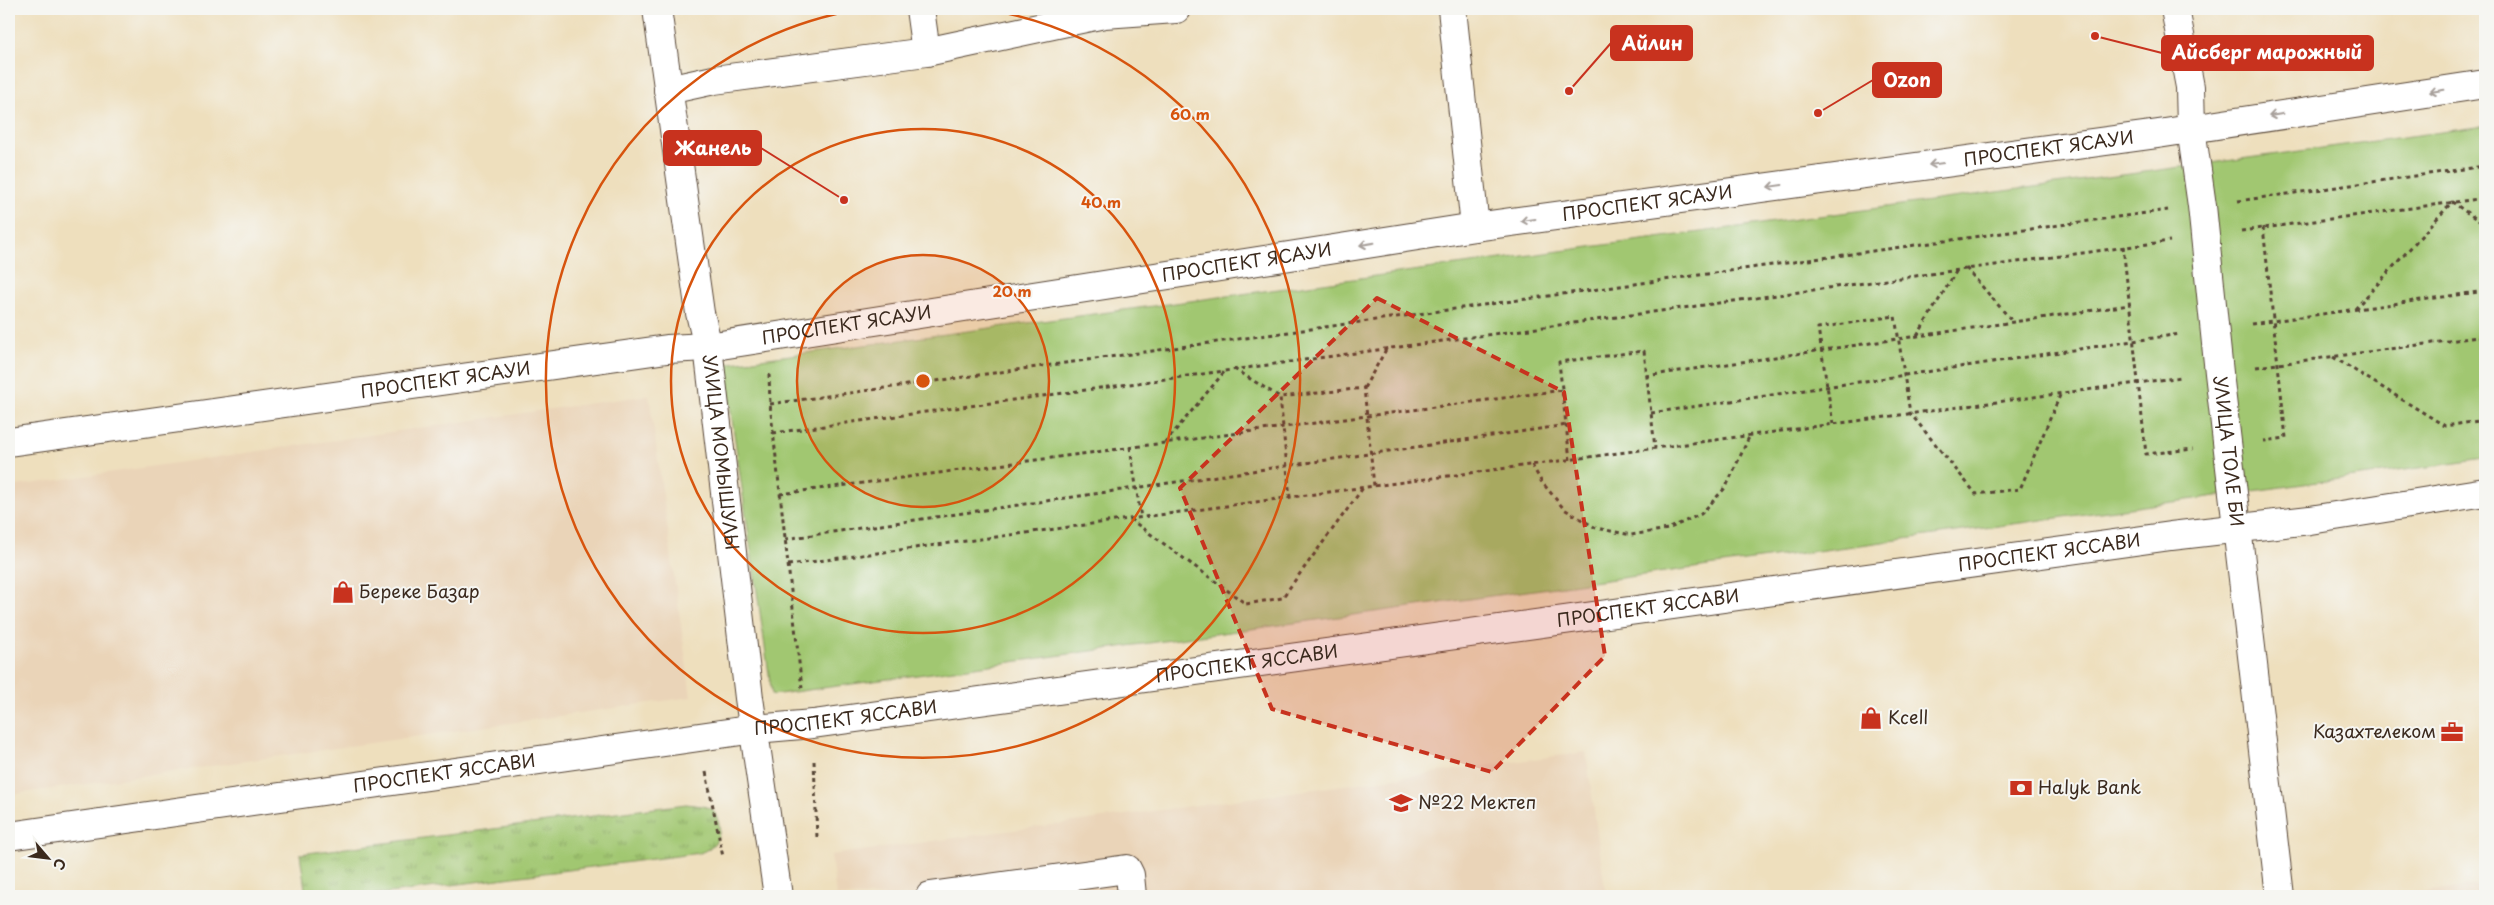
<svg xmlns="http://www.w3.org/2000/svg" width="2494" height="905" viewBox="0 0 2494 905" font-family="'Playpen Sans',sans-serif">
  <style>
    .built { fill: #ead4b8 }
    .grass { fill: url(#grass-tufts); stroke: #6e7848 }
    .park { fill: #a1c771; stroke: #6e7848 }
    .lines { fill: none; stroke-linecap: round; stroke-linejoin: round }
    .minor-casing { stroke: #564536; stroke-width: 30 }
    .path { stroke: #564536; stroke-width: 3; stroke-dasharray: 4 4; stroke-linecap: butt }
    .minor { stroke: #fff; stroke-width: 28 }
    .oneway { stroke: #a79f9a }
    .marked { fill: #c8321e; fill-opacity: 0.2; stroke: #c8321e; stroke-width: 4; stroke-dasharray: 10 6; stroke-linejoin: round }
    .ring { fill: none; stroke: #d7540e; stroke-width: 2.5 }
    .labels { text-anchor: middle; stroke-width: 4; stroke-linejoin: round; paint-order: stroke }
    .street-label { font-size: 18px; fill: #3b2a1e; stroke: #f6f6f2 }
    .poi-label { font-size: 18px; fill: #3b2a1e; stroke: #f6f6f2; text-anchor: start }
    .centre { fill: #d7540e; stroke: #f6f6f2; stroke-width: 2.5 }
    .ring-label { font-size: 15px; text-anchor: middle; font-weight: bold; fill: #d7540e; stroke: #f6f6f2; stroke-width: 4; stroke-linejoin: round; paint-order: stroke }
    .leader { fill: none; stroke: #c8321e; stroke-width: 2 }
    .callout-dot { fill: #c8321e; stroke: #f6f6f2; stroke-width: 2 }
    .callout { fill: #c8321e; stroke: #c8321e; stroke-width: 2 }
    .callout-label { font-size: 19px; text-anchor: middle; font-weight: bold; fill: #fff }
  </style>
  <defs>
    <pattern id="grass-tufts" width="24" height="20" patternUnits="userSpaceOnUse" patternTransform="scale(1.25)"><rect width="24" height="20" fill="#a1c771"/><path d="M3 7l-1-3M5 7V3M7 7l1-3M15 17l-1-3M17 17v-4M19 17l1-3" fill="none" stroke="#84a25c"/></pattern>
  </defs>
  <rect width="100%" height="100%" fill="#f6f6f2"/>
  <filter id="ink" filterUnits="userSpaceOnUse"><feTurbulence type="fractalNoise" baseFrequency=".02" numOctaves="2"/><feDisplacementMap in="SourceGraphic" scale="10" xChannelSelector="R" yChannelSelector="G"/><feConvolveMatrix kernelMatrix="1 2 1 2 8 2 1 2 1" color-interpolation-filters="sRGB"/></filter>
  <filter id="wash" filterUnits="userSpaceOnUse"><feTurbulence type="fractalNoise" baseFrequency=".0096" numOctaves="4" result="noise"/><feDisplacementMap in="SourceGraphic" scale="20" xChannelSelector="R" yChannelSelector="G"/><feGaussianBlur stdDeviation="1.12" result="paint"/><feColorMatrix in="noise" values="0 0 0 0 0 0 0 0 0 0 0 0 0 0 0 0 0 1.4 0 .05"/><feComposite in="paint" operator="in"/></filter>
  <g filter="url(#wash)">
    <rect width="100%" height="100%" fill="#eedfbd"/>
    <g class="built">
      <path d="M649 395 691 697 9 795V487Z"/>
      <path d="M1586 752 1606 896H836L831 855Z"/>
      <path d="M2485 884V896H2403Z"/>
    </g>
    <path class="grass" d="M686 804 703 806 712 809C725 827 721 845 700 853L366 896H306L300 854Z"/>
    <path class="park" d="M2485 126V459L772 695 724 364Z"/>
  </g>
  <g filter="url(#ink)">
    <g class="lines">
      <defs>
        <g id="minor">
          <path id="s1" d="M657 9 700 313 708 347 749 698 778 896"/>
          <path d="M920 9 926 52"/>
          <path d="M1452 9 1475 227"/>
          <path id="s2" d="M2175 9 2190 87 2191 128 2202 206 2219 373 2280 896"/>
          <path d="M668 90 714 80 926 52 1104 14 1176 9"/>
          <path id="s3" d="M9 442 667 349 708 347 1475 227 2158 134 2485 84"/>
          <path id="s4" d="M9 836 755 729 813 724 2171 536 2310 520 2485 492"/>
          <path d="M930 896 1127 869 1130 875 1132 896"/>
        </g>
      </defs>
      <use href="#minor" class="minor-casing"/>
      <g class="path">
        <path d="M2238 201 2485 166"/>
        <path d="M2263 227 2286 438 2264 441"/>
        <path d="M2241 231 2485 198"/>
        <path d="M2123 246 2146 454 2193 449"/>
        <path d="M1966 268 2013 322"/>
        <path d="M2355 309 2452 202 2485 225"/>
        <path d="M2251 324 2485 291"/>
        <path d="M1917 336 1957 270"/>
        <path d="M2333 357 2445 426 2485 420"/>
        <path d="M2256 367 2485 336"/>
        <path d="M1234 369 1280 397"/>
        <path d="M769 374 770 404 802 689"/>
        <path d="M1646 376 2129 305"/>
        <path d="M1364 388 1387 348"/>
        <path d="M770 404 2168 210"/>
        <path d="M1651 413 2180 334"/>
        <path d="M1833 424 1818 328 1895 316 1910 413 1976 494 2020 489 2061 393"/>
        <path d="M773 433 2170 241"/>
        <path d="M1165 443 1225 371"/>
        <path d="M1130 447 1141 518"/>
        <path d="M1570 460 1559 362 1644 351 1655 448"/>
        <path d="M1532 465 1541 481 1564 509 1596 528 1631 535 1668 529 1701 514 1726 487 1750 435"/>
        <path d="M780 494 1563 390"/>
        <path d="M1290 498 1280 397 1364 388 1374 486"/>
        <path d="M1130 519 1246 604 1282 598 1363 488"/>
        <path d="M785 539 1567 425"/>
        <path d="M788 565 2182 377"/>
        <path d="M814 761 817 838"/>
        <path d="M706 772 723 857"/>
      </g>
      <use href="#minor" class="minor"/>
    </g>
    <defs><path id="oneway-shaft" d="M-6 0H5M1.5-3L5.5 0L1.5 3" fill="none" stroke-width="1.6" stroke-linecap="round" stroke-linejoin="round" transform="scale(1.25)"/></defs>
    <g class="oneway">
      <use href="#oneway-shaft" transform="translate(2437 91) rotate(171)"/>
      <use href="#oneway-shaft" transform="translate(2276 115) rotate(171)"/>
      <use href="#oneway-shaft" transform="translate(1936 164) rotate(172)"/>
      <use href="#oneway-shaft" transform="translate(1775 186) rotate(172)"/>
      <use href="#oneway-shaft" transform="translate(1528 220) rotate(172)"/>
      <use href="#oneway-shaft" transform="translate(1367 244) rotate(171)"/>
    </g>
  </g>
  <path class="marked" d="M1377 298 1564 392 1605 656 1492 772 1272 709 1180 488Z"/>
  <circle cx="923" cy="381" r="126" fill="#d7540e" fill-opacity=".12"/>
  <g class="ring">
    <circle cx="923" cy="381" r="126"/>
    <circle cx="923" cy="381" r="252"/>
    <path d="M985 9A377 377 0 1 1 861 9"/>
  </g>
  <defs>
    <symbol id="shop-bare" viewBox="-9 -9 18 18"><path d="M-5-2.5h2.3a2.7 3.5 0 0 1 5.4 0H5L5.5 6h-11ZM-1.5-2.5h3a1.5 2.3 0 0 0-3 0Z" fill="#c8321e" stroke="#f6f6f2" stroke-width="2.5" paint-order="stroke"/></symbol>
    <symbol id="office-bare" viewBox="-9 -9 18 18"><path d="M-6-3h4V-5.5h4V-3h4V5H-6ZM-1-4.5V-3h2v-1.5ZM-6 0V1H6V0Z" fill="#c8321e" stroke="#f6f6f2" stroke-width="2.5" paint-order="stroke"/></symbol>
    <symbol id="bank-bare" viewBox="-9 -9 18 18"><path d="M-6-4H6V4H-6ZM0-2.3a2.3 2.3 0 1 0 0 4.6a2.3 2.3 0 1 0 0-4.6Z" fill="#c8321e" stroke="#f6f6f2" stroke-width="2.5" paint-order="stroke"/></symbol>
    <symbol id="school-bare" viewBox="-9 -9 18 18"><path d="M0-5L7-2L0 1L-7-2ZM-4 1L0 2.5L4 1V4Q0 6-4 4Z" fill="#c8321e" stroke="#f6f6f2" stroke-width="2.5" paint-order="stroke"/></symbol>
  </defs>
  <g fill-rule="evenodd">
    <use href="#shop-bare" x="327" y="576" width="32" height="32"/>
    <use href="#shop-bare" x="1855" y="702" width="32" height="32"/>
    <use href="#office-bare" x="2436" y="716" width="32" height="32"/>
    <use href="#bank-bare" x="2005" y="772" width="32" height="32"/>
    <use href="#school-bare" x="1385" y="787" width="32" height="32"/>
  </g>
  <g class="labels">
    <g class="street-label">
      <text dy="6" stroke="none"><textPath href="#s3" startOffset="2061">ПРОСПЕКТ ЯСАУИ</textPath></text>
      <text dy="6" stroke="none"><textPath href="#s3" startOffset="1656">ПРОСПЕКТ ЯСАУИ</textPath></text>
      <text dy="6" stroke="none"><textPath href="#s3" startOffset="1251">ПРОСПЕКТ ЯСАУИ</textPath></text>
      <text dy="6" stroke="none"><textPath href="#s3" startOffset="846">ПРОСПЕКТ ЯСАУИ</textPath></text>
      <text dy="6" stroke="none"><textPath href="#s3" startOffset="441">ПРОСПЕКТ ЯСАУИ</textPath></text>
      <text dy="6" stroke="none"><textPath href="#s1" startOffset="448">УЛИЦА МОМЫШУЛЫ</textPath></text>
      <text dy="6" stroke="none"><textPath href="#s2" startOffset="446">УЛИЦА ТОЛЕ БИ</textPath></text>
      <text dy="6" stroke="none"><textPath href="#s4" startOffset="2060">ПРОСПЕКТ ЯССАВИ</textPath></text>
      <text dy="6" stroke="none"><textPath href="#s4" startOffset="1655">ПРОСПЕКТ ЯССАВИ</textPath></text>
      <text dy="6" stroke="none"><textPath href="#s4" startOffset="1250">ПРОСПЕКТ ЯССАВИ</textPath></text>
      <text dy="6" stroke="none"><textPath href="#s4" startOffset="845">ПРОСПЕКТ ЯССАВИ</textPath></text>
      <text dy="6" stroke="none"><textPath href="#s4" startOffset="440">ПРОСПЕКТ ЯССАВИ</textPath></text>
    </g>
    <g class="poi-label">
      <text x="359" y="598">Береке Базар</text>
      <text x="1888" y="724">Kcell</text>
      <text x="2436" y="738" text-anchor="end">Казахтелеком</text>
      <text x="2038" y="794">Halyk Bank</text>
      <text x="1418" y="809">№22 Мектеп</text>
    </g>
  </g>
  <circle cx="923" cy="381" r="8" class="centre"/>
  <g class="ring-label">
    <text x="1190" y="120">60 m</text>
    <text x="1101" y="208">40 m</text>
    <text x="1012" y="297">20 m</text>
  </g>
  <path class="leader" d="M1569 91L1611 43M2095 36L2162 53M1818 113L1873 80M844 200L761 148"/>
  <g class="callout-dot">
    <circle cx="1569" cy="91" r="5"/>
    <circle cx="2095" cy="36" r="5"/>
    <circle cx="1818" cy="113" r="5"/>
    <circle cx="844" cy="200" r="5"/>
  </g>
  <g class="callout">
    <rect x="1611" y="26" width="81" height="34" rx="5"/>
    <rect x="2162" y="36" width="211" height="34" rx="5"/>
    <rect x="1873" y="63" width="68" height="34" rx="5"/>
    <rect x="664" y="131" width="97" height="34" rx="5"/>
  </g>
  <g class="callout-label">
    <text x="1652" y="50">Айлин</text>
    <text x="2267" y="59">Айсберг марожный</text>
    <text x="1907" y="87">Ozon</text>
    <text x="713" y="155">Жанель</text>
  </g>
  <rect width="2494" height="905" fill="none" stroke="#f6f6f2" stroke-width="30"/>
  <g transform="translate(48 858) rotate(118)" stroke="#f6f6f2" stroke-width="4" paint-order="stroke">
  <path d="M0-4L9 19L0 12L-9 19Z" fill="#3b2a1e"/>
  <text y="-8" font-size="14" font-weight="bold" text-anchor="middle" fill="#3b2a1e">С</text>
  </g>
</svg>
